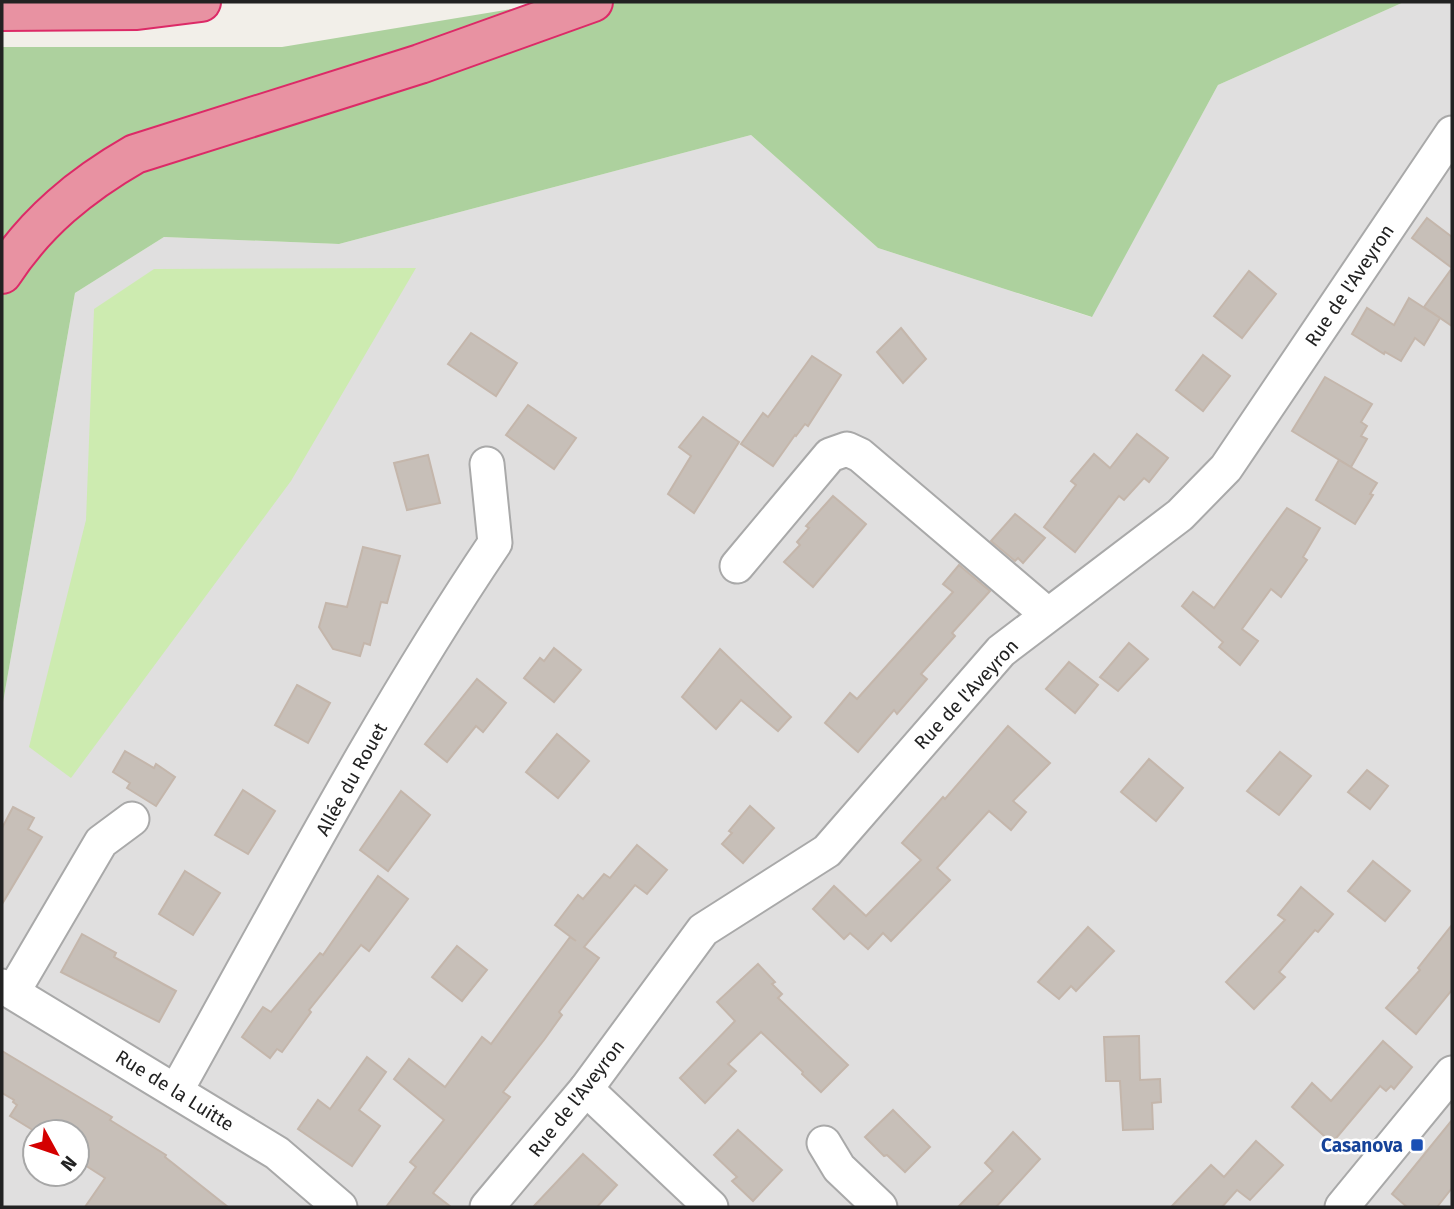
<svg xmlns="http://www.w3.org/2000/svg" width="1454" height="1209" viewBox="0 0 1454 1209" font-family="'Fira Sans',sans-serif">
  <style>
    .residential { fill: #e0dfdf; fill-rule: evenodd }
    .grass { fill: #cdebb0 }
    .forest { fill: #add19e }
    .building { fill: #c7bfb8; stroke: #c4b6ab; stroke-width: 2 }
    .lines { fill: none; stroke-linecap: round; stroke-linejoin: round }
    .minor-casing { stroke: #a9a9a9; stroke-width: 37 }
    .highway-casing { stroke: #dc2a67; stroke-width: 42 }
    .minor { stroke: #fff; stroke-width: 33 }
    .highway { stroke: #e892a2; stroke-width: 38 }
    .transit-dot { fill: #1a4fb4; stroke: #fff; stroke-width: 2.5 }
    .labels { text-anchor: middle; stroke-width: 5; stroke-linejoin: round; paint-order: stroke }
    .street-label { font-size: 19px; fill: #222; stroke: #fff }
    .transit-label { font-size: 19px; font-weight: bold; fill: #164399; stroke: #fff; text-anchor: end }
  </style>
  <rect width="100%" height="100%" fill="#f2efe9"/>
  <path class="residential" d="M1404 2H1452V1207H2V708L75 293 164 237 339 244 751 135 878 248 1091 317 1218 85ZM35 1132H77V1174H35Z"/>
  <path class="grass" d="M416 268 291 481 71 778 29 747 86 520 94 309 154 269Z"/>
  <path class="forest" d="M553 2H1404L1218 85 1092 317 878 248 751 135 339 244 164 237 75 293 2 708V47H282Z"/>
  <g class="building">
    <path d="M1427 218 1452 237V326L1424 307 1452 268 1412 238Z"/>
    <path d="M1249 271 1276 294 1242 338 1214 316Z"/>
    <path d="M1409 298 1440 318 1424 345 1415 338 1401 361 1385 352 1384 354 1352 334 1367 308 1394 325Z"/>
    <path d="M901 328 926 359 903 383 877 352Z"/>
    <path d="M471 333 517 363 496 396 448 364Z"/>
    <path d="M1203 355 1230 376 1203 411 1176 390Z"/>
    <path d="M812 356 841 375 808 426 805 424 796 436 795 435 773 466 741 444 763 413 768 417Z"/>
    <path d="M1325 377 1372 404 1361 422 1367 426 1361 436 1367 439 1351 467 1292 431Z"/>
    <path d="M528 405 576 438 554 469 506 435Z"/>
    <path d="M703 417 739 442 694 513 668 494 691 456 679 447Z"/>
    <path d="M1137 434 1168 458 1149 482 1144 478 1124 500 1119 496 1075 552 1044 527 1076 485 1071 481 1094 454 1110 468Z"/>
    <path d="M428 455 440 503 407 510 394 463Z"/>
    <path d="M1339 460 1377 483 1370 494 1373 495 1355 524 1316 500Z"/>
    <path d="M833 496 866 524 813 587 784 562 800 545 797 542 809 528 806 526Z"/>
    <path d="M1287 508 1320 528 1303 557 1307 560 1281 597 1271 589 1242 629 1258 641 1240 665 1219 647 1223 642 1182 606 1193 592 1214 608Z"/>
    <path d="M1015 514 1045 538 1023 563 1018 558 1015 561 991 541Z"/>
    <path d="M363 547 400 556 387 603 381 602 370 645 364 643 360 656 333 649 319 627 326 603 347 607Z"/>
    <path d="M959 565 990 591 952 633 955 636 921 674 927 679 897 714 894 710 858 752 825 723 850 693 857 699 953 592 943 584Z"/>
    <path d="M1129 643 1148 659 1118 691 1100 677Z"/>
    <path d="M554 648 581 670 554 702 524 678 540 658 544 661Z"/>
    <path d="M720 649 791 717 778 731 741 700 716 729 682 697Z"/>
    <path d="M1069 662 1098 685 1075 713 1046 689Z"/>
    <path d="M477 679 506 703 483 732 476 726 447 762 425 744Z"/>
    <path d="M297 685 330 703 308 743 275 725Z"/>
    <path d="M1008 726 1050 763 1013 801 1026 812 1011 830 989 811 937 868 950 880 891 941 883 933 868 949 850 933 844 939 813 909 834 886 866 916 921 860 902 843 943 797 945 799Z"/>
    <path d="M557 734 589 761 558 798 526 772Z"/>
    <path d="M125 751 154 768 156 764 175 777 156 806 127 788 130 783 113 772Z"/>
    <path d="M1280 752 1311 776 1279 815 1247 791Z"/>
    <path d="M1149 759 1183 788 1156 821 1121 792Z"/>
    <path d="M1367 770 1388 786 1370 809 1348 792Z"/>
    <path d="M243 790 275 811 248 854 215 835Z"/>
    <path d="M401 791 430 815 388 871 360 850Z"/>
    <path d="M750 806 774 828 743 863 722 844 732 833 729 831Z"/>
    <path d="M13 807 34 818 28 829 42 837 2 904V828Z"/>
    <path d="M637 845 667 870 647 894 635 885 584 947 599 958 559 1012 562 1015 544 1040 503 1092 510 1097 433 1193 451 1207H386L416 1167 410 1162 444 1120 394 1079 409 1059 445 1087 482 1037 491 1044 570 937 576 941 555 925 578 895 583 899 604 874 610 878Z"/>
    <path d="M1373 861 1410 891 1385 921 1348 891Z"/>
    <path d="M185 871 220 893 193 935 159 914Z"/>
    <path d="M378 876 408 899 369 951 361 945 309 1010 311 1012 282 1052 277 1049 270 1058 242 1037 263 1007 271 1012 320 953 323 955Z"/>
    <path d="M1301 887 1333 914 1318 932 1315 930 1279 972 1285 977 1254 1009 1226 982 1285 920 1278 915Z"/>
    <path d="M1452 925V990L1416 1034 1386 1008 1420 970 1418 968Z"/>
    <path d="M1088 927 1114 951 1076 991 1071 986 1059 999 1038 982Z"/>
    <path d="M82 934 116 953 114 957 176 991 159 1022 61 972Z"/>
    <path d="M457 946 487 970 462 1001 432 977Z"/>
    <path d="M758 964 775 982 772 984 782 994 778 998 848 1065 821 1092 802 1074 803 1072 761 1032 728 1064 736 1071 705 1103 680 1078 735 1021 717 1002Z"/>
    <path d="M1139 1036 1140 1080 1160 1079 1161 1102 1152 1103 1153 1129 1123 1130 1120 1081H1106L1104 1037Z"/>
    <path d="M1383 1041 1412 1067 1394 1089 1391 1086 1386 1091 1380 1086 1332 1143 1292 1107 1312 1083 1331 1101Z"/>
    <path d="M2 1051 112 1117 110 1120 166 1155 165 1157 228 1207H85L105 1178 77 1160V1132H36L10 1116 17 1105 13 1102 14 1100 2 1093Z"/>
    <path d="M367 1057 386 1072 359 1110 380 1126 352 1166 298 1129 318 1100 330 1109Z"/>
    <path d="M893 1110 930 1147 905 1172 887 1155 884 1156 865 1137Z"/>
    <path d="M1452 1120V1188L1437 1207H1407L1392 1194Z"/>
    <path d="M738 1130 782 1170 753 1201 732 1181 737 1177 714 1155Z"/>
    <path d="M1013 1132 1040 1159 996 1207H958L993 1171 985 1163Z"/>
    <path d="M1256 1141 1283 1165 1250 1200 1237 1190 1222 1207H1171L1211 1165 1224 1177Z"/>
    <path d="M583 1154 617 1185 597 1207H533Z"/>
  </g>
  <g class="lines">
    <defs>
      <g id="minor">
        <path d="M737 566 830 455 847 449 860 455 1047 614"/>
        <path d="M2 986 277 1153 340 1207"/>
        <path d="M13 992 101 842 132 819"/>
        <path d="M586 1089 711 1207"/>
        <path d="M176 1091C279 907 377 718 495 543L487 464"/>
        <path d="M824 1143 839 1168 880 1207"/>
        <path d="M487 1207 586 1089 703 930 827 851 1001 651 1180 515 1226 468 1452 133"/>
        <path d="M1342 1207 1452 1073"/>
      </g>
      <g id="highway">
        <path d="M2 11 137 10 201 2"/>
        <path d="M2 274C36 222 81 185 135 154L420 64 593 2"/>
      </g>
    </defs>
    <use href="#minor" class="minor-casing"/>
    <use href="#highway" class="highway-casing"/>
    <use href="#minor" class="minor"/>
    <use href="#highway" class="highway"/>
  </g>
  <rect class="transit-dot" x="1410" y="1138" width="14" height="14" rx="3.5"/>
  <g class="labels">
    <g class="street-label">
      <text transform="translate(1349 285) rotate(-56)" y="7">Rue de l'Aveyron</text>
      <text transform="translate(966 694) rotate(-47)" y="7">Rue de l'Aveyron</text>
      <text transform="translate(351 779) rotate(-61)" y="7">Allée du Rouet</text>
      <text transform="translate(175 1090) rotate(32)" y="7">Rue de la Luitte</text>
      <text transform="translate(576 1098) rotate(-52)" y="7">Rue de l'Aveyron</text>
    </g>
    <g class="transit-label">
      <text x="1403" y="1152">Casanova</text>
    </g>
  </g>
  <rect width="1454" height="1209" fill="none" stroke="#222222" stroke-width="7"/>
  <g transform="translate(56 1153) rotate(130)"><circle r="33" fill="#ffffff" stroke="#a7a7a7" stroke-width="2"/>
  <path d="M0-5L12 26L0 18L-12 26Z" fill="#d40000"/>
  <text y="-10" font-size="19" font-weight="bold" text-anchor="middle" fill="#222222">N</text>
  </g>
</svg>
